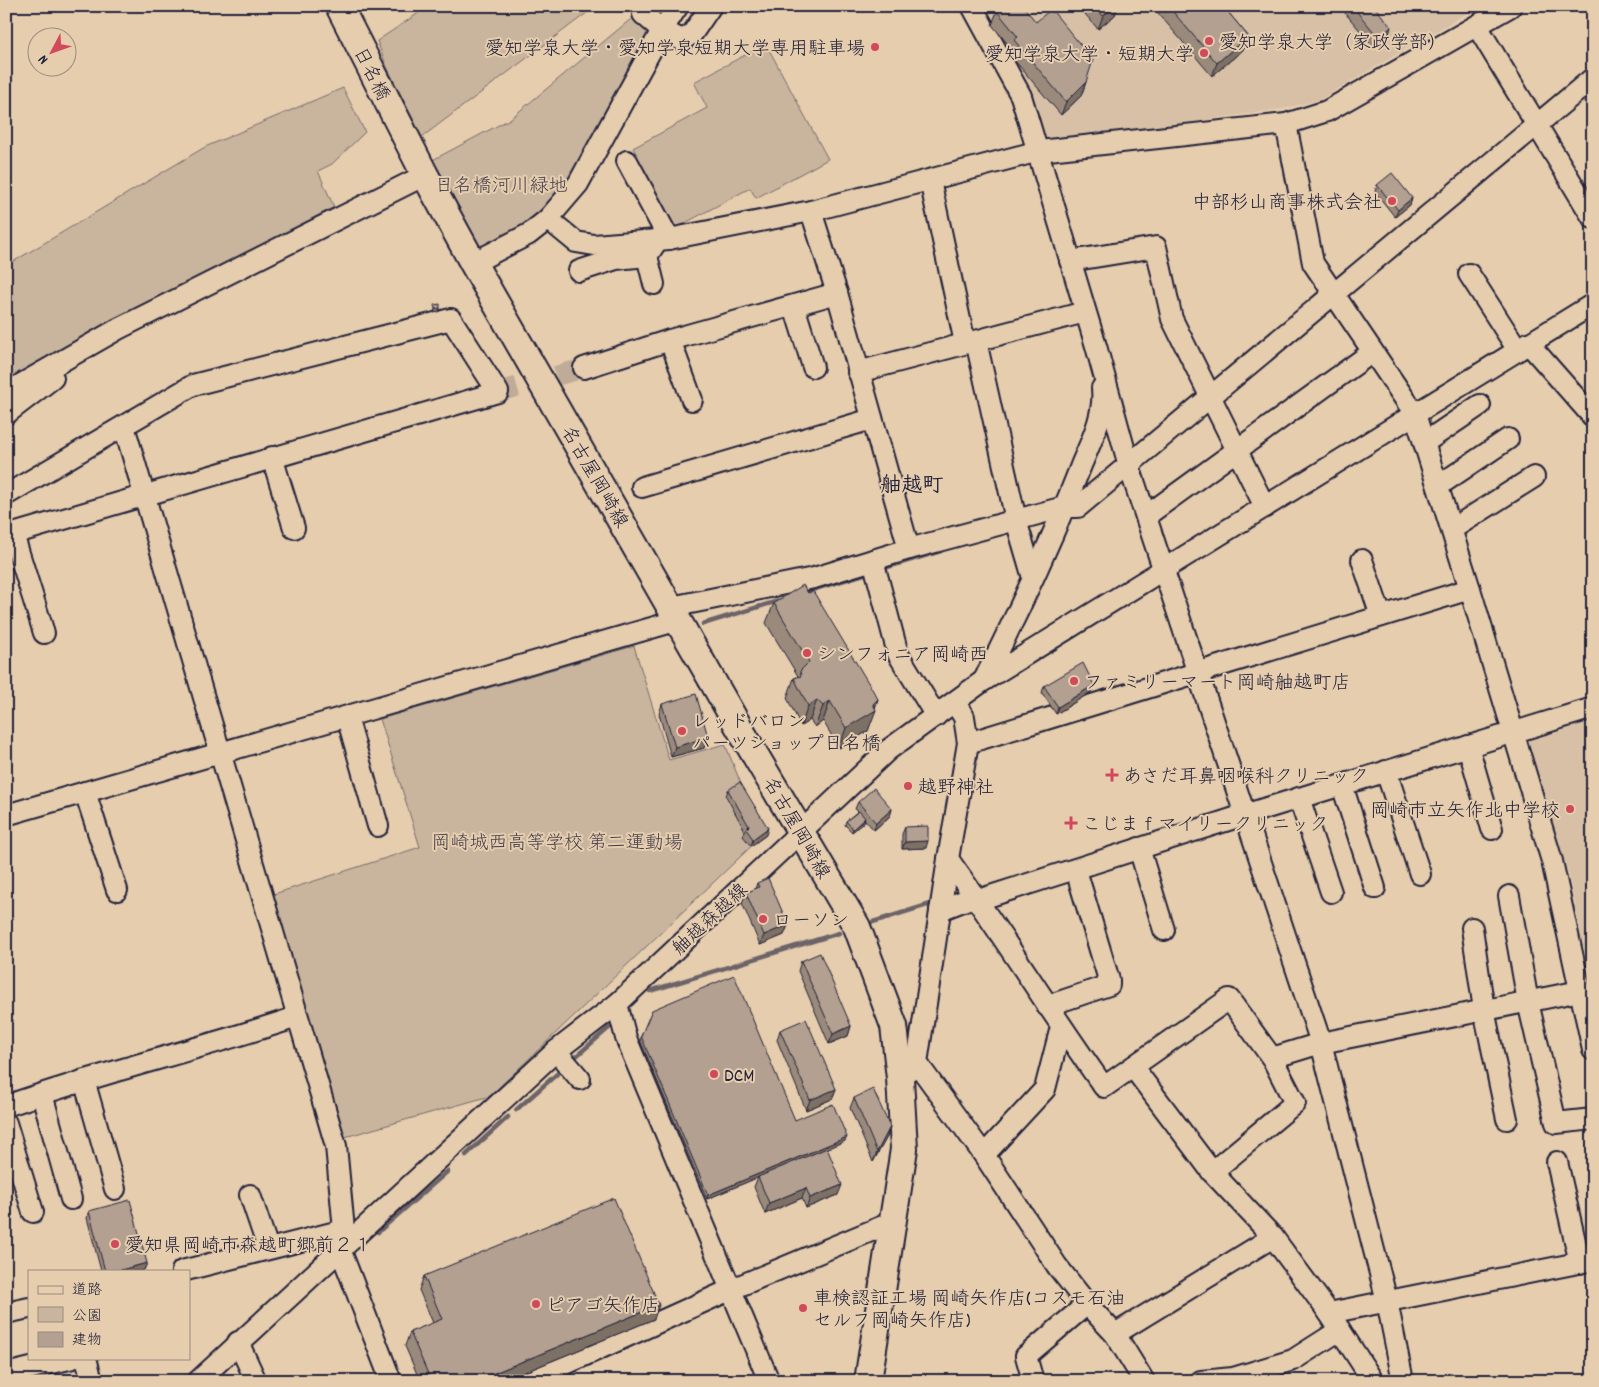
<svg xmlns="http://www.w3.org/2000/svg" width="1599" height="1387" viewBox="0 0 1599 1387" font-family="Dekko,'Klee One',sans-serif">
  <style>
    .built { fill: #d7c0a5 }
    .green { fill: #c9b49d; stroke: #766b6c }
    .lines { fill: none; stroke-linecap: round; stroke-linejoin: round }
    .stream { stroke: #6c6367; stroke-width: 4.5 }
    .minor-tunnel { stroke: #bfab97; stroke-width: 20; stroke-dasharray: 20 10; stroke-linecap: butt }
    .minor-casing { stroke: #22223b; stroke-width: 24 }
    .major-casing { stroke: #22223b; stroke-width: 30 }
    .minor { stroke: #e6cdae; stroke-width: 20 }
    .major { stroke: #e6cdae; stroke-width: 26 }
    .wall { fill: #9a8a7c; stroke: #22223b }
    .shaded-wall { fill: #7d7065; stroke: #22223b }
    .building { fill: #b3a090; stroke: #22223b }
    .poi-dot { fill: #d1495b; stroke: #e6cdae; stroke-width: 2 }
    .labels { text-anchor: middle; stroke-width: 4; stroke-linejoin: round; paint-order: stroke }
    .poi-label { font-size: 19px; fill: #22223b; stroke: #e6cdae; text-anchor: start }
    .street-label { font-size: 19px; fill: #22223b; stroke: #e6cdae }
    .park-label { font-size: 19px; fill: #433f4f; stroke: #e6cdae }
    .quarter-label { font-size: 21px; font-weight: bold; fill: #22223b; stroke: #e6cdae }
  </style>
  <rect width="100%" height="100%" fill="#e6cdae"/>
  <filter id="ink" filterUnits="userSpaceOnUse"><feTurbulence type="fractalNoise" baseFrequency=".02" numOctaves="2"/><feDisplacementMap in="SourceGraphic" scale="10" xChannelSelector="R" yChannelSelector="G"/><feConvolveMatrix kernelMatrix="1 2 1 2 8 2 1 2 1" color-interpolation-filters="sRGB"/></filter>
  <g filter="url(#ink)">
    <g class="built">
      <path d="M987 6H1479L1319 100 1281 109 1049 142Z"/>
      <path d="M1593 718V992L1569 875 1527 743 1530 736Z"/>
    </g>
    <g class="green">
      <path d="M429 6H596L422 137 387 67 377 41Z"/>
      <path d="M637 14 655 32 575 181 526 230 475 250 427 163 510 119Z"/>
      <path d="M766 44 828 159 756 198 750 188 676 228 633 148 707 108 694 82Z"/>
      <path d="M343 88 365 132 332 164 318 171 334 207 6 381V266L205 147Z"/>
      <path d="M634 646 669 760 725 744 762 836 490 1096 338 1139 274 894 420 847 380 719Z"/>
    </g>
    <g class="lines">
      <g class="stream">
        <path d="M1333 282 1346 271"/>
        <path d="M1310 301 1325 288"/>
        <path d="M881 569 941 551"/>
        <path d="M802 593 871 572"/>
        <path d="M703 624 781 600"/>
        <path d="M873 922 937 902"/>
        <path d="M650 991 839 933"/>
        <path d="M573 1059 610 1027"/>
        <path d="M516 1110 558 1073"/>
        <path d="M466 1155 508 1117"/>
        <path d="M378 1232 448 1171"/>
      </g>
      <path class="minor-tunnel" d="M498 392 584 368"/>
      <defs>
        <g id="minor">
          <path d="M647 6 643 14 662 30 682 40 692 34 711 6"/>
          <path d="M972 6 1021 96 1096 346 1129 466 1321 1043 1387 1301 1403 1381"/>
          <path d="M1477 26 1593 218"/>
          <path d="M1286 124 1313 263 1415 414 1470 589 1552 861 1593 1050"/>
          <path d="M627 161 669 239"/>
          <path d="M930 180 965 343"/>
          <path d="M811 211 837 293 909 549"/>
          <path d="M548 219 576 242 594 245 669 239 811 211 1039 151 1286 124 1327 111 1511 6"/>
          <path d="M647 256 654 284"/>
          <path d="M1070 261 1156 247 1172 319 1265 507"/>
          <path d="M473 263 529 234 548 219 578 184 662 30 678 6"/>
          <path d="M579 271 616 259 647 256 657 241"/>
          <path d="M1469 274 1518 350"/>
          <path d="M794 306 813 367"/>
          <path d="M670 340 692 400"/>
          <path d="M976 341 1016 520 1033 578"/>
          <path d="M1528 343 1593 417"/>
          <path d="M584 368 670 340 837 293"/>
          <path d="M858 372 1085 312"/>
          <path d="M6 393 118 329 425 175"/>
          <path d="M6 414 53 378"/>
          <path d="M124 426 336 1146 344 1230 351 1239"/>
          <path d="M1424 443 1480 405"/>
          <path d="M272 457 294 528"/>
          <path d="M1438 486 1508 439"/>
          <path d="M642 487 872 419"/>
          <path d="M6 495 193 385 451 319 498 392 6 536"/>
          <path d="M1146 516 1371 353"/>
          <path d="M1452 529 1534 477"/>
          <path d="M13 534 44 633"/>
          <path d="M873 560 898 654 936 716"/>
          <path d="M1362 560 1381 616"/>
          <path d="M671 607 814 578 909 549 1064 507H1078L1593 78"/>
          <path d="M984 680C1019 611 1052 540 1080 468 1090 443 1105 416 1102 388"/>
          <path d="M347 717 378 826"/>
          <path d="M968 743 1470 589"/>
          <path d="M1468 746 1492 829"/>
          <path d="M1386 771 1420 874"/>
          <path d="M1342 785 1375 888"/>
          <path d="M85 792 117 890"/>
          <path d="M1299 798 1331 892"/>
          <path d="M6 815 679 620"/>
          <path d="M1139 848 1164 930"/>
          <path d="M948 859C1002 933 1050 1012 1104 1087L1229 999 1272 1058 1295 1103 1212 1172"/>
          <path d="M1509 896 1528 1002 1556 1123 1593 1119"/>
          <path d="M978 900 1244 815 1593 708"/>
          <path d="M940 910 976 896"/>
          <path d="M1472 928 1484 1010 1507 1119"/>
          <path d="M617 1004 626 1038 769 1381"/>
          <path d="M1047 1006 1109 985V980L1076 870"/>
          <path d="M556 1051 580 1079"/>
          <path d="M1272 1058 1321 1043 1580 991"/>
          <path d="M917 1063 984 1155 1057 1266 1087 1304 1115 1334 1144 1381"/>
          <path d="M1133 1067 1212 1172 1273 1237 1329 1313 1373 1381"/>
          <path d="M908 1071 917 1063 948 859 968 743 964 717 955 703"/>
          <path d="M84 1080 115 1189"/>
          <path d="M42 1094 71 1199"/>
          <path d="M6 1106C102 1072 201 1049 297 1017"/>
          <path d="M6 1123 33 1212"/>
          <path d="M984 1155 1045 1089 1061 1027"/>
          <path d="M1557 1162 1580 1263"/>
          <path d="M250 1195 268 1248"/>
          <path d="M340 1249 391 1381"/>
          <path d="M182 1271 344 1230"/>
          <path d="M6 1313 29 1308"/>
          <path d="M1329 1313 1593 1260"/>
          <path d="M1115 1334 1273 1237"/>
          <path d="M238 1342 256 1381"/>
          <path d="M86 1358 92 1381"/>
          <path d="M6 1374 73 1358"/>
          <path d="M198 1381 556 1051 617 1004 888 750 983 681 1593 304"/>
          <path d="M528 1381 732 1289 895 1221"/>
          <path d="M1033 1381 1026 1356 1087 1304"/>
          <path d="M1201 1381 1233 1378 1293 1360 1340 1330"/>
        </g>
        <path id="major" d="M339 6 425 175 473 263 748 743 857 927 894 1026 900 1078 904 1149 868 1381"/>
      </defs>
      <use href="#minor" class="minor-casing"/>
      <use href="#major" class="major-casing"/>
      <use href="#minor" class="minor"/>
      <use href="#major" class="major"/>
    </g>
    <g class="wall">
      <path d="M1078 6H1118L1115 15 1098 29Z"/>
      <path d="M1152 6H1223L1248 36 1243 50 1212 76Z"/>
      <path d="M1339 6H1374L1388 38 1375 48Z"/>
      <path d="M997 11 1086 82 1081 96 1061 115 1009 54 1011 48 992 25Z"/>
      <path d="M1377 185 1412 198 1410 205 1395 217 1375 192Z"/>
      <path d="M774 603 878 699 868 731 839 748 823 721 815 727 810 720 801 726 787 698 794 678 797 677 798 676 766 623Z"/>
      <path d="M1044 686 1091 692 1056 714 1042 693Z"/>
      <path d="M662 704 708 737 704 748 671 757 659 714Z"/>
      <path d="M728 790 766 835 751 846 743 836 745 831 726 796Z"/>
      <path d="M858 802 892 809 890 816 874 830 865 820 864 822 852 832 845 825 846 821 858 811 855 809Z"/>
      <path d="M905 827 926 848 902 849V834Z"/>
      <path d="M757 883 788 925 784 935 760 945 742 903 746 893 755 889Z"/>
      <path d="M801 961 851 1026 848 1036 829 1044 798 971Z"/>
      <path d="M652 1010 795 1120 845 1141 827 1148 838 1195 806 1208 802 1198 765 1214 754 1187 758 1177 707 1199 640 1040Z"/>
      <path d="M780 1030 836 1089 832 1099 806 1110 777 1040Z"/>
      <path d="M854 1098 890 1127 887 1137 873 1162 850 1108Z"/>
      <path d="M89 1211 147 1263 144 1270 140 1271H101L87 1218Z"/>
      <path d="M424 1276 654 1319 503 1381H420L405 1346 410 1332 433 1323 419 1290Z"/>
    </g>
    <g class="shaded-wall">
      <path d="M1114 6H1118L1115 15 1098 29 1103 16Z"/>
      <path d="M1391 27 1388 38 1375 48 1379 38Z"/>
      <path d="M1248 36 1243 50 1212 76 1217 63Z"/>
      <path d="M1086 82 1081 96 1061 115 1066 102Z"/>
      <path d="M1412 198 1410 205 1395 217 1398 210Z"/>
      <path d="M440 308 439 312 434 313 435 309Z"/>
      <path d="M1094 685 1091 692 1056 714 1058 707Z"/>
      <path d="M878 699 873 712 876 710 868 731 839 748 846 728Z"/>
      <path d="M817 700 810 720 801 726 808 706Z"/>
      <path d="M830 701 823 721 815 727 823 706Z"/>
      <path d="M708 737 704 748 671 757 675 747Z"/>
      <path d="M892 809 890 816 874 830 876 823Z"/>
      <path d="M865 818 864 822 852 832 853 829Z"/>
      <path d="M768 828 766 835 751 846 753 839Z"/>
      <path d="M928 841 926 848 902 849 905 842Z"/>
      <path d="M788 925 784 935 760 945 764 935Z"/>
      <path d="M851 1026 848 1036 829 1044 833 1034Z"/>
      <path d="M836 1089 832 1099 806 1110 810 1100Z"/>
      <path d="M890 1127 887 1137 873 1162 877 1152Z"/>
      <path d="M847 1137 845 1141 707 1199 708 1195Z"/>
      <path d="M842 1185 838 1195 806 1208 810 1198Z"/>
      <path d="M806 1188 802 1198 765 1214 769 1203Z"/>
      <path d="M147 1263 144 1270 140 1271H117Z"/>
      <path d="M659 1305 654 1319 503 1381H475Z"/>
    </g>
    <g class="building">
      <path d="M1003 6H1023L1036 22 1051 9 1093 60 1086 82 1066 102 1014 40 1018 37 997 11Z"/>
      <path d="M1095 6H1114L1103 16Z"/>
      <path d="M1168 6H1223L1248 36 1217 63Z"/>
      <path d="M1352 6H1374L1391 27 1379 38Z"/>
      <path d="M1392 173 1412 198 1398 210 1377 185Z"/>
      <path d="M440 304V308L435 309 434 305Z"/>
      <path d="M803 585 808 593 813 591 878 699 873 704 876 710 846 728 830 701 823 706 817 700 808 706 794 678 801 676 800 671 809 662 774 603Z"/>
      <path d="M1083 663 1094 685 1058 707 1044 686Z"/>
      <path d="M696 694 708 737 675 747 662 704Z"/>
      <path d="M740 782 768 828 753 839 746 829 749 826 728 790Z"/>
      <path d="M874 788 892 809 876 823 858 802Z"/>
      <path d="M859 811 865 818 853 829 846 821Z"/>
      <path d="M928 826V841L905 842V827Z"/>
      <path d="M768 878 788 925 764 935 746 893 759 887 757 883Z"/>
      <path d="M820 953 851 1026 833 1034 801 961Z"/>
      <path d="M734 975 795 1120 833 1104 847 1137 708 1195 641 1036 652 1010Z"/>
      <path d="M806 1019 836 1089 810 1100 780 1030Z"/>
      <path d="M873 1089 890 1127 877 1152 854 1098Z"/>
      <path d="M827 1148 842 1185 810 1198 806 1188 769 1203 758 1177Z"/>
      <path d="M614 1198 659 1305 475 1381H431L410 1332 442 1319 424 1276Z"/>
      <path d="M130 1200 147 1263 117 1271H105L89 1211Z"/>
    </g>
  </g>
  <g class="poi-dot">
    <circle cx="1209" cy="41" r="5"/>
    <circle cx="875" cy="47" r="5"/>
    <circle cx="1204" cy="53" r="5"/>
    <circle cx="1392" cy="201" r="5"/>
    <circle cx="807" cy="653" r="5"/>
    <circle cx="1074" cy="681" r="5"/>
    <circle cx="682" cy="731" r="5"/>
    <path d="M1109.5 767.5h5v5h5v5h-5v5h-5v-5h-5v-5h5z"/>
    <circle cx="908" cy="786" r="5"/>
    <circle cx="1570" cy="809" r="5"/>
    <path d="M1068.5 815.5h5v5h5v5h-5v5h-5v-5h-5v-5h5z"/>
    <circle cx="763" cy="919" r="5"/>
    <circle cx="714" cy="1074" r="5"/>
    <circle cx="115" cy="1244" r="5"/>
    <circle cx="536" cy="1304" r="5"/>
    <circle cx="803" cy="1308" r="5"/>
  </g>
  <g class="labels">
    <g class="poi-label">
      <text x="1219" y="48">愛知学泉大学（家政学部）</text>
      <text x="865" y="54" text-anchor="end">愛知学泉大学・愛知学泉短期大学専用駐車場</text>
      <text x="1194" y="60" text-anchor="end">愛知学泉大学・短期大学</text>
      <text x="1382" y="208" text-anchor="end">中部杉山商事株式会社</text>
      <text x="817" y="660">シンフォニア岡崎西</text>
      <text x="1084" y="688">ファミリーマート岡崎舳越町店</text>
      <text x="692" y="727">レッドバロン<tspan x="692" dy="22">パーツショップ日名橋</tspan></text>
      <text x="1123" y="782">あさだ耳鼻咽喉科クリニック</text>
      <text x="918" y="793">越野神社</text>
      <text x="1560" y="816" text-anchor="end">岡崎市立矢作北中学校</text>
      <text x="1082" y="830">こじまｆマイリークリニック</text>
      <text x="773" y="926">ローソン</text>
      <text x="724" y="1081">DCM</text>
      <text x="125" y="1251">愛知県岡崎市森越町郷前２１</text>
      <text x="813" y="1304">車検認証工場 岡崎矢作店(コスモ石油<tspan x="813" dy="22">セルフ岡崎矢作店)</tspan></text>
      <text x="546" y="1311">ピアゴ矢作店</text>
    </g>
    <g class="street-label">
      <text transform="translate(373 73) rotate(63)" y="7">日名橋</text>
      <text transform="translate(596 476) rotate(60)" y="7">名古屋岡崎線</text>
      <text transform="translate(798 827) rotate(60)" y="7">名古屋岡崎線</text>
      <text transform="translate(709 918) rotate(-43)" y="7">舳越森越線</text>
    </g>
    <g class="park-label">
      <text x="501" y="191">日名橋河川緑地</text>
      <text x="557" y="848">岡崎城西高等学校 第二運動場</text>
    </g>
    <g class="quarter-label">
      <text x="912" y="491">舳越町</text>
    </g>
  </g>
  <rect width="1599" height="1387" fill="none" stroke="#e6cdae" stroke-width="25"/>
  <rect x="12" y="12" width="1574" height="1362" fill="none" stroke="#22223b" stroke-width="2" filter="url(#ink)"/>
  <rect x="28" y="1270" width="162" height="90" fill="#e6cdae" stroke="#988980"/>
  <rect x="38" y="1286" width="25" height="8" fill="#e6cdae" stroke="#988980"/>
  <text x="72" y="1294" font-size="15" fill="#22223b">道路</text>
  <rect x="38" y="1307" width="25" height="15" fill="#c9b49d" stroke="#988980"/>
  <text x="72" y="1320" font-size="15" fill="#22223b">公園</text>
  <rect x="38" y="1332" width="25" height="15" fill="#b3a090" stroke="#988980"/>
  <text x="72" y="1344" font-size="15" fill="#22223b">建物</text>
  <g transform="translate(52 52) rotate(229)"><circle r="24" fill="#e6cdae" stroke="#988980"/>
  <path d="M0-4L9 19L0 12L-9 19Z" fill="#d1495b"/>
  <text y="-8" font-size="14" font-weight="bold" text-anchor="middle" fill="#22223b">N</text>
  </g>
</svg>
